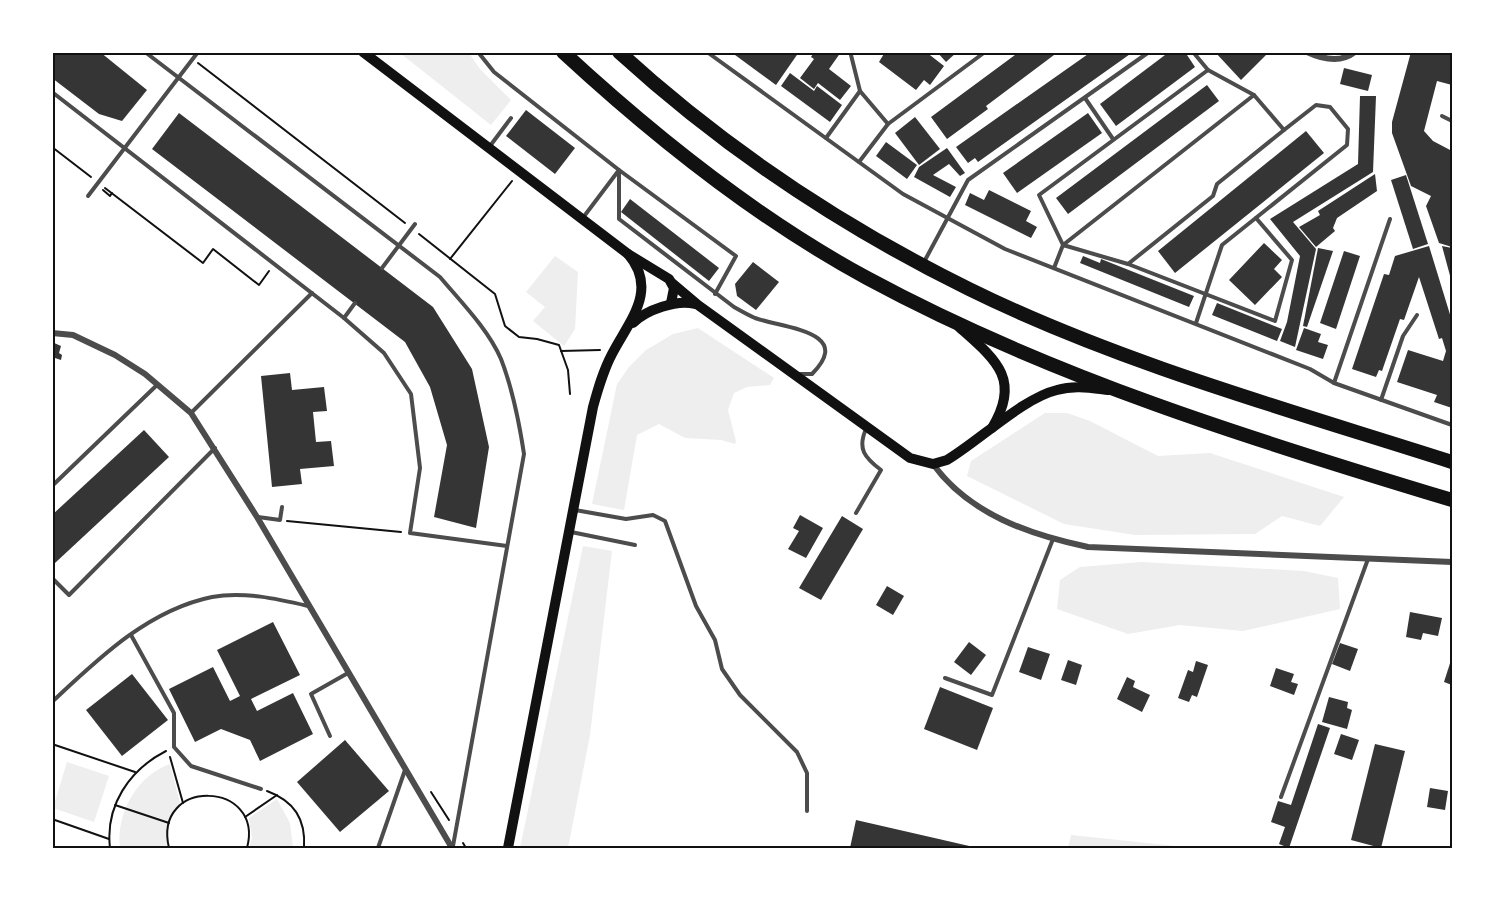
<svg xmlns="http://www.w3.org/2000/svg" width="1505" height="901" viewBox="0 0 1505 901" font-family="Bitter,serif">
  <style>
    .green { fill: #eee }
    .building { fill: #353535 }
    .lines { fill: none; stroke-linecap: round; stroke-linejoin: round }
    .path { stroke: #111; stroke-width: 2 }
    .service { stroke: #4c4c4c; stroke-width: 4 }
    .minor { stroke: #4c4c4c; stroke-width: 6 }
    .secondary { stroke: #111; stroke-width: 10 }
    .trunk { stroke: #111; stroke-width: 14 }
    .neatline { fill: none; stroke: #111; stroke-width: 2 }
  </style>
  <rect width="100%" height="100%" fill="#fff"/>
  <g class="green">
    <path d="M400 53H469L480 69 511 100 491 125Z"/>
    <path d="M555 256 578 272 575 329 564 346 533 321 545 307 526 292Z"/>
    <path d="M698 328 774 378 770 385 747 387 734 393 728 410 736 441 735 444 721 440 685 438 659 424 637 435 624 510 592 504 617 384 629 367 646 350 673 334Z"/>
    <path d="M1045 413H1067L1090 421 1158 456 1210 453 1344 497 1320 526 1282 516 1255 534 1135 535 1064 524 967 476 971 461Z"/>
    <path d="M583 546 612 551 590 735 568 848H520Z"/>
    <path d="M1141 562 1304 571 1338 578 1340 609 1243 631 1180 625 1128 634 1057 609 1060 580 1080 567Z"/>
    <path d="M67 762 109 776 94 822 53 808Z"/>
    <path d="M170 764 180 803 167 823V848H120C116 814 136 776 170 764Z"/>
    <path d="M277 799 290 823 293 848H249L252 838 249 818Z"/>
    <path d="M1071 835 1195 848H1068Z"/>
  </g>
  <g class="building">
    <path d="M52 52H100L147 90 122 121 99 114 52 78Z"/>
    <path d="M731 52H799L776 85Z"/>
    <path d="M814 52H841L829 69 851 86 840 100 818 83 814 89 800 78 814 59 811 57Z"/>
    <path d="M885 52H926L944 66 930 85 924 80 916 90 879 62Z"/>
    <path d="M937 52H957L946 62Z"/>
    <path d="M1019 52H1058L986 106 988 109 947 139 931 117Z"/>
    <path d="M1091 52H1133L978 162 975 158 968 163 956 147Z"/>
    <path d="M1169 52H1185L1195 67 1116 126 1100 104Z"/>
    <path d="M1215 52H1269L1241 80Z"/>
    <path d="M1411 52H1452V85L1437 81 1424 131 1433 141 1452 151V247L1439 243 1426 206 1431 196 1411 186 1392 133V122Z"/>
    <path d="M1344 68 1372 75 1368 91 1340 84Z"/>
    <path d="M790 73 814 91 817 86 842 105 830 122 781 86Z"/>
    <path d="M1207 85 1219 101 1068 214 1056 198Z"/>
    <path d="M1360 96H1376L1373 172 1293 222 1316 249 1295 347 1280 341 1287 322 1300 256 1270 219 1358 164Z"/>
    <path d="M526 110 575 148 555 174 506 136Z"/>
    <path d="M179 113 433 307 472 369 489 447 476 528 434 517 447 445 430 387 405 342 152 149Z"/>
    <path d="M1088 113 1102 133 1017 193 1003 173Z"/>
    <path d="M915 117 940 149 919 165 895 133Z"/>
    <path d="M1306 131 1324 153 1175 273 1158 251Z"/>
    <path d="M886 142 917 165 907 179 876 156Z"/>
    <path d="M947 148 965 173 960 176 949 164 933 175 956 187 950 197 914 177 919 167Z"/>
    <path d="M1375 174 1377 191 1337 218 1333 228 1335 231 1316 247 1299 227 1320 215 1318 211Z"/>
    <path d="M1406 175 1428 244 1413 249 1391 180Z"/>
    <path d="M989 190 1031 211 1026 221 1037 227 1031 238 965 205 970 193 984 200Z"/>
    <path d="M630 199 719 268 709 281 621 212Z"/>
    <path d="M1264 243 1282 260 1274 269 1282 277 1255 305 1229 280Z"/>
    <path d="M1429 246 1452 321V408L1434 402 1437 395 1397 382 1408 350 1443 361 1446 351 1442 338 1439 339 1419 277 1404 320 1400 319 1382 371 1379 370 1376 377 1352 369 1384 274 1389 275 1395 256Z"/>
    <path d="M1442 246 1452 248V283Z"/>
    <path d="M1318 248 1333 251 1307 327 1303 326Z"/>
    <path d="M1344 251 1360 256 1336 329 1320 323Z"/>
    <path d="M1083 256 1100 263 1101 259 1194 296 1189 307 1080 263Z"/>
    <path d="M753 262 779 282 756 310 737 296 735 284Z"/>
    <path d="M1217 303 1282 329 1277 341 1212 315Z"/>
    <path d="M1304 328 1321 334 1318 342 1328 345 1323 359 1296 350Z"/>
    <path d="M52 342 61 346 59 353 62 355 61 360 52 357Z"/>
    <path d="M290 373 292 390 324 387 327 411 313 412 316 442 331 441 334 466 300 469 302 484 272 487 261 376Z"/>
    <path d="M144 430 169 457 55 563 52 560V515Z"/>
    <path d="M800 515 823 528 806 558 788 549 799 531 793 528Z"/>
    <path d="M842 516 863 529 821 600 799 588Z"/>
    <path d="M887 586 904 596 893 615 876 605Z"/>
    <path d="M1410 612 1442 618 1438 636 1423 633 1421 640 1406 637Z"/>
    <path d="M273 622 300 675 251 699 257 711 293 693 313 734 260 761 250 740 221 729 195 742 169 689 213 667 230 701 240 696 217 650Z"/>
    <path d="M969 642 986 655 971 675 954 662Z"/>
    <path d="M1340 643 1358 649 1350 671 1332 664Z"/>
    <path d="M1028 647 1050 654 1041 680 1019 672Z"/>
    <path d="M1452 657V685L1444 682Z"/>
    <path d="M1068 660 1082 665 1076 685 1061 680Z"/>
    <path d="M1196 661 1208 665 1197 697 1192 695 1189 702 1178 698 1188 670 1193 672Z"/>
    <path d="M1276 668 1294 674 1291 682 1298 684 1294 695 1270 686Z"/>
    <path d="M132 674 168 720 122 756 86 710Z"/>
    <path d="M1127 677 1135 681 1133 687 1150 695 1142 712 1117 699Z"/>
    <path d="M940 687 993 708 977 750 924 729Z"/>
    <path d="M1329 697 1348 702 1347 708 1352 710 1347 729 1322 722Z"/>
    <path d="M1318 724 1330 728 1289 848 1279 844 1285 827 1271 822 1278 801 1291 805Z"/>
    <path d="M1341 734 1359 740 1352 760 1334 754Z"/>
    <path d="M345 740 389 791 340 832 297 782Z"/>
    <path d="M1375 744 1405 751 1381 848 1351 840Z"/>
    <path d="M1430 788 1448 791 1445 810 1427 807Z"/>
    <path d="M856 820 978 848H850Z"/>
  </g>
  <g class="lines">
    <g class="path">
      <path d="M198 63 405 223"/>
      <path d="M52 147 91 177"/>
      <path d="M105 188 203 263 213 249 259 285 269 271"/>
      <path d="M103 190 110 196 112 193"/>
      <path d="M419 234 495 294 505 326 519 337 537 339 559 345 568 370 570 394"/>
      <path d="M450 259 512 181"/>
      <path d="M561 351 600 350"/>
      <path d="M287 521 401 532"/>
      <path d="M52 744 135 772"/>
      <path d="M170 757 183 803"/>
      <path d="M267 791C294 801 306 819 304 848"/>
      <path d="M431 792 449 820"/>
      <path d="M115 805 169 823"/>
      <path d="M245 817 277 795"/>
      <path d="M52 819 109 839"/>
      <path d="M463 843 466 848"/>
      <path d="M110 848C105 806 129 770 166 751"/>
      <path d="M169 848C152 777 265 780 247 848"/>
    </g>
    <g class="service">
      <path d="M145 52 440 277C461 302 488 329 501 359 513 390 519 421 524 454L453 846"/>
      <path d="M478 52 494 72 619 170V219L734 307C741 311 748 315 755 318 782 328 855 331 812 374H800"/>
      <path d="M707 52 903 194 1005 249 1310 369 1334 383 1452 425"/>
      <path d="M853 52 851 55 860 91 888 124"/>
      <path d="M1193 52 1208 70 1254 95 1284 130 1316 105 1330 107 1348 129 1347 145 1222 245 1196 323"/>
      <path d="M1208 70 1039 195 1063 245 1254 95"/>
      <path d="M52 92 344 318 355 303"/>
      <path d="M1085 98 1113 139"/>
      <path d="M1442 116 1452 121"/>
      <path d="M826 138 860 91"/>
      <path d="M490 146 511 118"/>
      <path d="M859 162 888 124 985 52"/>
      <path d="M88 196 198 52"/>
      <path d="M1256 218 1292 260 1275 321 1128 264 1213 196 1217 184 1284 130"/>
      <path d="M582 219 619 170 736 256 715 294"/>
      <path d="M924 262 968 180 1149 52"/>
      <path d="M382 268 415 224"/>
      <path d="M1054 268 1063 245 1128 264"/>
      <path d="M344 318 384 353 411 394 420 468 410 533 507 546"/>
      <path d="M1334 383 1390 219"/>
      <path d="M1381 400 1403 336 1417 315"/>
      <path d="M191 413 312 293"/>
      <path d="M52 486 157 385"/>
      <path d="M575 510 626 519 653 515 665 521 696 606 715 640 722 669 740 695 797 752 807 773V811"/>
      <path d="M856 513 881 470C865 458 857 449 866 429"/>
      <path d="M258 517 280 520 282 507"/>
      <path d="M571 532 635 545"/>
      <path d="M52 578 69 595 215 448"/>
      <path d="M131 635 174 713V747L191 766 261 789"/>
      <path d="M945 678 992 695 1053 539"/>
      <path d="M52 702C98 659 148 610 212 597 243 591 278 599 308 606"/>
      <path d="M330 736 311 694 348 673"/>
      <path d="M1281 797 1368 559"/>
      <path d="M378 848 405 770"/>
    </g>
    <g class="minor">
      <path d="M1307 52C1322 59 1341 63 1355 52"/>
      <path d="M52 333 73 335 115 355 145 374 191 413 257 517 452 848"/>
      <path d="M933 464C969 514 1030 535 1088 547L1452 562"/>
    </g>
    <g class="secondary">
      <path d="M363 52 628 254 669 279 674 288 671 303"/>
      <path d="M672 283 698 305 910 458 933 464 947 460C979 441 1023 398 1057 390 1074 385 1091 388 1108 390"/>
      <path d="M633 323C646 310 677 299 695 304"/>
      <path d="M959 327C995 359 1022 379 992 428"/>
      <path d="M508 848 593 407C598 389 603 371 612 354 629 321 659 290 628 254"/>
    </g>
    <g class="trunk">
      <path d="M563 52C655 137 756 218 867 278 1050 377 1253 440 1452 500"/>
      <path d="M619 52C723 147 843 227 969 289 1119 363 1293 411 1452 462"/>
    </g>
  </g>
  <rect width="1505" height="901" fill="none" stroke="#ffffff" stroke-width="108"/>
  <rect x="54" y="54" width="1397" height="793" class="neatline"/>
</svg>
